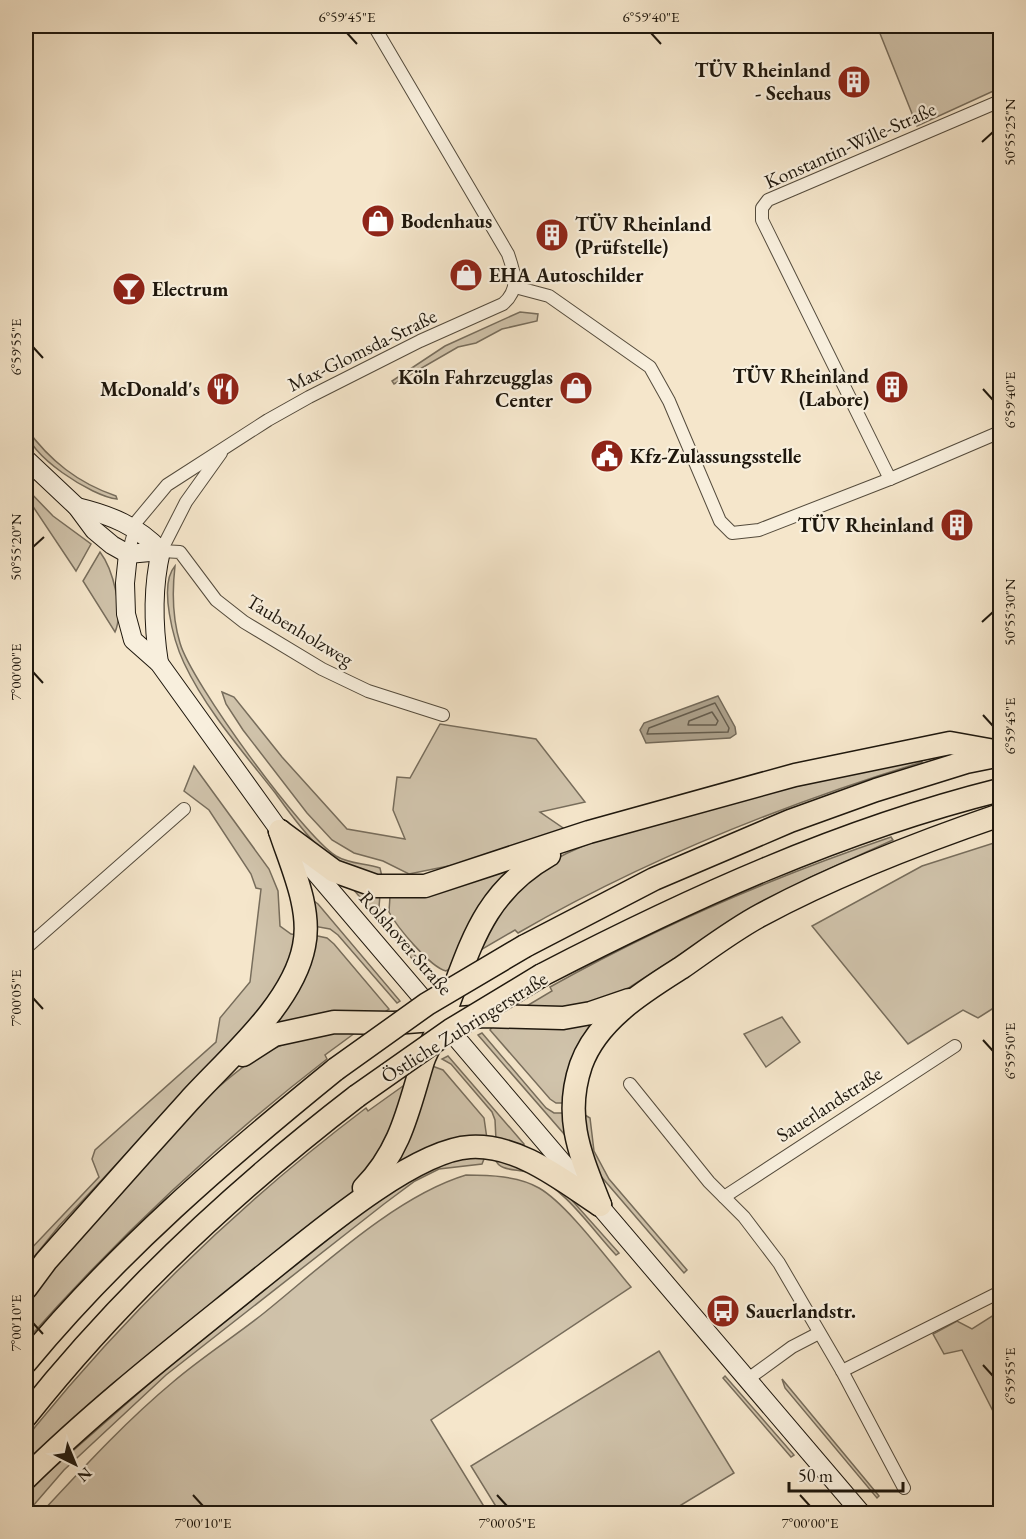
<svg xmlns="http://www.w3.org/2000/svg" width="1026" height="1539" viewBox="0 0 1026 1539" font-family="'EB Garamond',serif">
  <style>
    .green { fill: #d0c3ab; stroke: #776d5c; stroke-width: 1.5 }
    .water { fill: #aca08a; stroke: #736958; stroke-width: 1.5 }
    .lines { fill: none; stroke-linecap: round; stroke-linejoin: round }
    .shore { stroke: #655c4c; stroke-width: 1.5 }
    .street-casing { stroke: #544b3c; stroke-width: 14 }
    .secondary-casing { stroke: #1e170d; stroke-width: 20 }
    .highway-casing { stroke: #1e170d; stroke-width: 25 }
    .street { stroke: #f8efdd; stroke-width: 12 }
    .secondary { stroke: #f8efdd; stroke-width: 18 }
    .highway { stroke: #f5e6cb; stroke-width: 22 }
    .highway-bridge-casing { stroke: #1e170d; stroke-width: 25; stroke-linecap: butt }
    .highway-bridge { stroke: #f5e6cb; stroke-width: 22 }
    .ticks { fill: none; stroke: #1e170d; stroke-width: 2 }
    .labels { text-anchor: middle; stroke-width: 4.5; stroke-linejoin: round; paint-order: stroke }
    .poi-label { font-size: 20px; font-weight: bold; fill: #1e170d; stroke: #f8efdd; text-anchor: start }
    .street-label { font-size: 20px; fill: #1e170d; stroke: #f8efdd }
    .neatline { fill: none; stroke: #1e170d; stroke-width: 2 }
    .ticks-label { font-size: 15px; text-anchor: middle; fill: #1e170d }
  </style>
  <rect width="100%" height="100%" fill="#f5e6cb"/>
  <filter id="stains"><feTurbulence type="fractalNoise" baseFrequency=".00333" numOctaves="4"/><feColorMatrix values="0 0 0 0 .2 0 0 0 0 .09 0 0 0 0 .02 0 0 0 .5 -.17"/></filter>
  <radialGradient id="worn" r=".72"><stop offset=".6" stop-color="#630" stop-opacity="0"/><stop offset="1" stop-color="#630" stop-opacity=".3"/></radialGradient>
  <g class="green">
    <path d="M877 26H1000V88L917 126Z"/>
    <path d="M520 312 538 314 537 321 502 329 476 343 458 347 394 384 392 381 445 346Z"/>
    <path d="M26 428C50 461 78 483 116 496L117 499C93 497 25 454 26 428Z"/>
    <path d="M26 488 53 516 91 544 76 571 26 496Z"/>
    <path d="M100 552C113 569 124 612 115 632L83 581Z"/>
    <path d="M175 566C172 592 172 617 180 643 191 682 302 834 336 856 349 864 365 863 380 868L383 881C359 872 338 865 319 847 303 832 289 812 276 794 244 753 206 710 184 663 174 642 158 585 175 566Z"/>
    <path d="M222 692 234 697 282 757 347 829 405 839 393 810 397 777 410 778 440 724 536 739 585 802 540 812 566 830 473 861 409 874 383 861 354 853 332 840 307 813 243 730 226 704Z"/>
    <path d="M921 758 922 762C782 805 646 859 518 933L515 930 479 951C493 920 512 888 541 868 577 844 619 833 660 822 746 796 834 778 921 758Z"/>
    <path d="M194 766 269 869 278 891 280 926 291 934 298 935 280 988 59 1226 26 1267V1254L99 1177 92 1159 95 1150 216 1042 220 1018 250 982 261 889 256 888 251 874 209 810 184 791Z"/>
    <path d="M891 837 893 840 809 878 738 917 621 993 585 1005 520 1010 552 991 550 987C659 926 773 877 891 837Z"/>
    <path d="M1000 841V1004L978 1018 963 1010 908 1044 812 926 922 866Z"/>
    <path d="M526 861 458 964 446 971C430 967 397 927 389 912L390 896Z"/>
    <path d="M353 889 380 895 379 907 382 918 435 978 431 981Z"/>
    <path d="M314 901 318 904 400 1001 397 1003 338 935 330 929 313 926Z"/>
    <path d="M313 935 327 938 334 944 389 1009 379 1016 259 1037Z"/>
    <path d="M605 1016 565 1103H556L550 1099 490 1030 492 1027Z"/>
    <path d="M782 1017 800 1042 766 1067 744 1034Z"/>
    <path d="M359 1030 325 1055 327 1059C217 1144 118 1237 26 1341V1300L40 1279 214 1091C268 1043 289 1038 359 1030Z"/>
    <path d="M482 1033 546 1108 554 1113H566L567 1134 565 1135 478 1035Z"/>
    <path d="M448 1056 524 1144V1145L496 1140 495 1120 492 1112 451 1064 442 1059Z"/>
    <path d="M432 1066 443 1070 484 1118 487 1139 398 1165 396 1162Z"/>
    <path d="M410 1081 399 1119 355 1190 26 1464V1439L35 1427C132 1308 243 1201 366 1108L368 1111Z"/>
    <path d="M580 1112 590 1118 594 1151 609 1179 687 1270 684 1273 599 1174 591 1159Z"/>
    <path d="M486 1154 482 1164 439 1169 415 1181 384 1204 166 1375 64 1470 26 1514V1492L174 1362 389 1191 438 1161Z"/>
    <path d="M508 1157 570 1198 619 1253 616 1255C590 1227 567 1191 532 1174 520 1168 500 1173 495 1159Z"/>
    <path d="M466 1175C489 1175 519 1176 539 1188 567 1204 608 1260 631 1287L431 1420 488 1513H41C83 1468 125 1422 173 1382 202 1357 234 1337 264 1313 321 1267 396 1196 466 1175Z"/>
    <path d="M1000 1311V1425L962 1350 944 1354 933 1334 957 1321 972 1329Z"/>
    <path d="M659 1351 734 1473 668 1513H500L471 1466Z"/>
    <path d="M725 1376 794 1455 791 1457 723 1378Z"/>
    <path d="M782 1379 879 1496 877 1498 785 1388Z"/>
  </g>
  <path class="water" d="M718 696 735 727 736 734 730 738 646 743 640 730 644 723Z"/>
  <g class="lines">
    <g class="shore">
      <path d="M715 703 729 728 728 732 647 734 649 728Z"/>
      <path d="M712 712 718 721 716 725H688L689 721Z"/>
    </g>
    <defs>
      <g id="street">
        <path d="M515 287 549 296 650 367 669 401 720 521 732 533 759 530 890 479 1000 432"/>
        <path d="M890 479 762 220V208L768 200 1000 101"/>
        <path d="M161 551 180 552 216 600 244 622 322 669 368 691 443 715"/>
        <path d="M161 551 186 502 221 453"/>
        <path d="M128 554 137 521 167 485 268 420 309 397 420 341 503 304C520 289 515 274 508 254L374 26"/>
        <path d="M26 948 184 809"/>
        <path d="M630 1084 709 1182 744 1217 779 1263 842 1371 904 1488"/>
        <path d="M724 1197 955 1046"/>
        <path d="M842 1371 1000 1292"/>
        <path d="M748 1379 792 1347 819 1333"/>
      </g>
      <g id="secondary">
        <path d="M26 459 77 507 94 530 112 545 128 554 161 551"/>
        <path d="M77 507C110 515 138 526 161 551"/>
        <path d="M128 554 125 583 126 614 133 640 159 663 280 831 862 1514"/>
        <path d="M159 663C153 625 152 589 161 551"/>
      </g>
      <g id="highway">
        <path d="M280 831 334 871 376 886H425L589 832 795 775 950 743 1000 752"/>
        <path d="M525 946 654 879 790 821 876 790 966 762 996 756"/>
        <path d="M542 975C689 899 840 830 1000 790"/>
        <path d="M243 1055 274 1035 334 1022 394 1023 485 1016 563 1018 591 1013 629 1000"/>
        <path d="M364 1188C401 1150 408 1110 423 1061 428 1047 437 1034 442 1020 470 951 479 895 549 855"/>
        <path d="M600 1205C581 1156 563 1118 581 1065 597 1020 643 992 681 968 707 950 733 930 761 915 837 874 918 843 1000 815"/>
        <path d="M26 1288 46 1261C94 1207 141 1154 189 1101 228 1058 293 1004 304 946 312 909 291 865 280 831"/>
        <path d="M26 1362C117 1252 225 1159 336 1069"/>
        <path d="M26 1416C122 1295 235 1190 357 1096"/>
        <path d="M26 1478C98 1407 178 1345 257 1281 304 1244 411 1150 470 1147 518 1144 562 1180 600 1205"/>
      </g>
    </defs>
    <use href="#street" class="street-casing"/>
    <use href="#secondary" class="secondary-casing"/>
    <use href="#highway" class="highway-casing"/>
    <use href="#street" class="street"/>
    <use href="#secondary" class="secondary"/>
    <use href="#highway" class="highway"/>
    <defs>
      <g id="highway-bridge">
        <path d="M336 1069 427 1004 525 946"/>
        <path d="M357 1096 451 1030 542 975"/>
      </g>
    </defs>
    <use href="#highway-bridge" class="highway-bridge-casing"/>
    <use href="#highway-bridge" class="highway-bridge"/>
  </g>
  <path class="ticks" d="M347 33 357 44M651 33 661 44M982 142 993 132M33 347 43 358M983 389 993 400M33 547 44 537M982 622 993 612M33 672 43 683M983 715 993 726M33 998 43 1009M983 1040 993 1051M33 1323 43 1334M983 1365 993 1376M193 1495 203 1506M497 1495 507 1506M800 1495 810 1506"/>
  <defs>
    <symbol id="building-disc" viewBox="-11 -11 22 22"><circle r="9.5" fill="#8f2418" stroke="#f8efdd"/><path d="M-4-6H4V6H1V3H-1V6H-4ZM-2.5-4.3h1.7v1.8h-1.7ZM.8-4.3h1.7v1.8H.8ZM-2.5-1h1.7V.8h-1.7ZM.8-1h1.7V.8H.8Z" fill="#fff"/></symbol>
    <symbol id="shop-disc" viewBox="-11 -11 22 22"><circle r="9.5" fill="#8f2418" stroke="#f8efdd"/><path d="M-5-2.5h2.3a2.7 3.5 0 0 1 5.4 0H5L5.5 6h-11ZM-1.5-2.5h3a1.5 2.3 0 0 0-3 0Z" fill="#fff"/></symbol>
    <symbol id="bar-disc" viewBox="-11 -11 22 22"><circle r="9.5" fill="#8f2418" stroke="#f8efdd"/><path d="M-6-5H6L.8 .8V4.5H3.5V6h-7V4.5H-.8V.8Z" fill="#fff"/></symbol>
    <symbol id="restaurant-disc" viewBox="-11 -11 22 22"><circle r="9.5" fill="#8f2418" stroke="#f8efdd"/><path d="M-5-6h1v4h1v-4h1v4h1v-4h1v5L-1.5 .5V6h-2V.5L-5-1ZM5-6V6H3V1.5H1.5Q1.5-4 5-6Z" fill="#fff"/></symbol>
    <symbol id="civic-disc" viewBox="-11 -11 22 22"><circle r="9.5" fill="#8f2418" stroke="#f8efdd"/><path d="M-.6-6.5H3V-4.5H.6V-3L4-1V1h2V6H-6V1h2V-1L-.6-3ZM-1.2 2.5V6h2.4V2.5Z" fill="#fff"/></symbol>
    <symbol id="bus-disc" viewBox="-11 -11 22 22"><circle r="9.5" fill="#8f2418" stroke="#f8efdd"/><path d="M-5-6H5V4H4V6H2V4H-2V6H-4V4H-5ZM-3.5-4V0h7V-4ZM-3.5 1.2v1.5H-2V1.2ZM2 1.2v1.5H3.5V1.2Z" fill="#fff"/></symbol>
  </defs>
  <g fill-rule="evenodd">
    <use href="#building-disc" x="835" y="63" width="38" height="38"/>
    <use href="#shop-disc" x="359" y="202" width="38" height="38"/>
    <use href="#building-disc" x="533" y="216" width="38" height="38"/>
    <use href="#shop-disc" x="447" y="256" width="38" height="38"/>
    <use href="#bar-disc" x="110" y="270" width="38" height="38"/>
    <use href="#building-disc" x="873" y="368" width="38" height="38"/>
    <use href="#shop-disc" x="557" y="369" width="38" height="38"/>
    <use href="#restaurant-disc" x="204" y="370" width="38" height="38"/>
    <use href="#civic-disc" x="588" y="437" width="38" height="38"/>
    <use href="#building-disc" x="938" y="506" width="38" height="38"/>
    <use href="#bus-disc" x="704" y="1292" width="38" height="38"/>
  </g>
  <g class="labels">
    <g class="poi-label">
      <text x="831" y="77" text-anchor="end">TÜV Rheinland<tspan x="831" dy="23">- Seehaus</tspan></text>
      <text x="401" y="228">Bodenhaus</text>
      <text x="575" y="231">TÜV Rheinland<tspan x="575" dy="23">(Prüfstelle)</tspan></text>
      <text x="489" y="282">EHA Autoschilder</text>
      <text x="152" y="296">Electrum</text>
      <text x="869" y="383" text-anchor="end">TÜV Rheinland<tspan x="869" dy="23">(Labore)</tspan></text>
      <text x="553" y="384" text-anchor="end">Köln Fahrzeugglas<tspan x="553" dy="23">Center</tspan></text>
      <text x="200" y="396" text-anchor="end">McDonald's</text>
      <text x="630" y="463">Kfz-Zulassungsstelle</text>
      <text x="934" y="532" text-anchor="end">TÜV Rheinland</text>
      <text x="746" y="1318">Sauerlandstr.</text>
    </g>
    <g class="street-label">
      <text transform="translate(850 145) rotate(-24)" y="7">Konstantin-Wille-Straße</text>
      <text transform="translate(362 350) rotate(-26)" y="7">Max-Glomsda-Straße</text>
      <text transform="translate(300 630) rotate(31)" y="7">Taubenholzweg</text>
      <text transform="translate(406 943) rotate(49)" y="7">Rolshover Straße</text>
      <text transform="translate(464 1027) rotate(-32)" y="7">Östliche Zubringerstraße</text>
      <text transform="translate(829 1104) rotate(-33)" y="7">Sauerlandstraße</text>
    </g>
  </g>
  <rect width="1026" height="1539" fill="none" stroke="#f5e6cb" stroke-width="66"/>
  <g transform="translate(75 1464) rotate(137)" stroke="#f8efdd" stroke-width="4.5" paint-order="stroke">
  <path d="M0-4.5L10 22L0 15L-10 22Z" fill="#1e170d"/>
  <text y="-9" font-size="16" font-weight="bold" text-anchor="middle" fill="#1e170d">N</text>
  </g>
  <path d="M789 1482v9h114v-9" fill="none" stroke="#1e170d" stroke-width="3"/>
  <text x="798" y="1482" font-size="18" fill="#1e170d" stroke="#f8efdd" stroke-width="4.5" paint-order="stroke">50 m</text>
  <rect x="33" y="33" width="960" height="1473" class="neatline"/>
  <g class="ticks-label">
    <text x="347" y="22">6°59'45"E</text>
    <text x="651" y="22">6°59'40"E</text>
    <text transform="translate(1010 132) rotate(-90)" y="5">50°55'25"N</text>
    <text transform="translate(16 347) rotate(-90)" y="5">6°59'55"E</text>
    <text transform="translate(1010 400) rotate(-90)" y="5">6°59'40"E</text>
    <text transform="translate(16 547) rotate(-90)" y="5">50°55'20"N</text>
    <text transform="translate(1010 612) rotate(-90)" y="5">50°55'30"N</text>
    <text transform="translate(16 672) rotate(-90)" y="5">7°00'00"E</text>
    <text transform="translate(1010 726) rotate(-90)" y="5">6°59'45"E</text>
    <text transform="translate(16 998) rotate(-90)" y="5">7°00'05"E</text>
    <text transform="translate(1010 1051) rotate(-90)" y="5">6°59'50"E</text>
    <text transform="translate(16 1323) rotate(-90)" y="5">7°00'10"E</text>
    <text transform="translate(1010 1376) rotate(-90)" y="5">6°59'55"E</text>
    <text x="203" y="1528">7°00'10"E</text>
    <text x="507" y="1528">7°00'05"E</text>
    <text x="810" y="1528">7°00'00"E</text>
  </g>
  <rect width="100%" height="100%" filter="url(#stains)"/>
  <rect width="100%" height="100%" fill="url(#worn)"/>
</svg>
